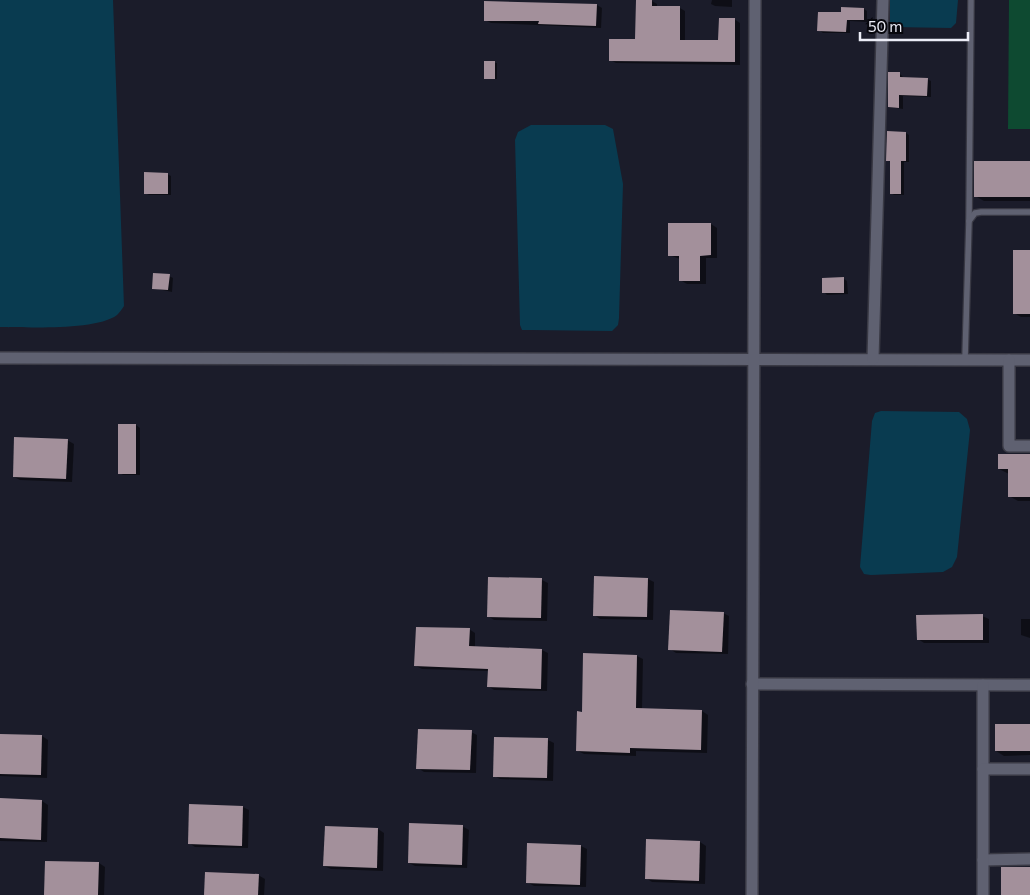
<svg xmlns="http://www.w3.org/2000/svg" width="1030" height="895" viewBox="0 0 1030 895" font-family="Commissioner,sans-serif">
  <style>
    .green { fill: #0e4a31 }
    .water { fill: #093b50 }
    .shadow { fill: #0007 }
    .building { fill: #a3909b }
    .lines { fill: none; stroke-linecap: round; stroke-linejoin: round }
    .lane-casing { stroke: #393944; stroke-width: 8 }
    .street-casing { stroke: #393944; stroke-width: 14 }
    .lane { stroke: #5f6171; stroke-width: 5.5 }
    .street { stroke: #5f6171; stroke-width: 11 }
  </style>
  <rect width="100%" height="100%" fill="#1b1c2a"/>
  <path class="green" d="M1009 0H1030V129H1008Z"/>
  <g class="water">
    <path d="M0 0H113L124 306C122 309 119 313 117 315 96 331 26 327 0 327Z"/>
    <path d="M890 0H958L956 23 951 28 893 27 890 23Z"/>
    <path d="M531 125H605L613 129 623 184 619 318 618 325 612 331 531 330H522L520 325 515 140 518 132Z"/>
    <path d="M881 411 959 412 967 419 970 430 957 557 952 567 943 572 871 575 864 574 860 567 872 421 875 413Z"/>
  </g>
  <g class="shadow">
    <path d="M712 0H732V7L715 6 711 4Z"/>
    <path d="M652 1 657 4V8H680L685 11V41H720L734 19 740 23V65L616 63 610 60 637 41Z"/>
    <path d="M597 5 602 8 601 28 491 23 485 20Z"/>
    <path d="M864 9 867 11V22L850 21V33H823L819 30 842 13Z"/>
    <path d="M485 62 497 63V79H487Z"/>
    <path d="M900 74 904 78 927 79 931 81V97L903 96V109L889 107Z"/>
    <path d="M906 133 909 135V162H904V195H894L891 193V162L887 160Z"/>
    <path d="M1030 162V201H984L975 196Z"/>
    <path d="M167 174 171 176V195H149L145 193Z"/>
    <path d="M711 224 717 228V258H706V284H687L680 280V259L669 255Z"/>
    <path d="M1030 251V317H1021L1014 313Z"/>
    <path d="M169 276 173 278 172 292 153 288Z"/>
    <path d="M844 279 847 281 848 294 827 295 824 292Z"/>
    <path d="M136 425 140 428V475H123L120 473Z"/>
    <path d="M67 440 74 444 72 482 20 480 14 477Z"/>
    <path d="M1030 455V501H1018L1009 496V474L999 469Z"/>
    <path d="M648 579 654 582 653 620 600 619 594 615Z"/>
    <path d="M542 580 548 583 547 621 494 620 488 616Z"/>
    <path d="M723 613 729 616 728 654 676 653 670 649Z"/>
    <path d="M982 616 989 619V643H924L918 639Z"/>
    <path d="M1021 619H1030V638L1021 635Z"/>
    <path d="M469 629 475 633V648L542 650 548 653 547 691 494 690 488 686 489 671 422 669 416 666Z"/>
    <path d="M637 656 643 659 642 709 702 711 708 715 707 753 636 751V756L584 754 578 751 583 713Z"/>
    <path d="M1030 726V755L1004 756 996 751Z"/>
    <path d="M471 732 477 735 476 773 424 772 418 768Z"/>
    <path d="M0 735 42 736 48 740 47 778 0 776Z"/>
    <path d="M548 740 554 743 553 781 500 779 494 776Z"/>
    <path d="M0 800 42 801 48 805 47 842 0 841Z"/>
    <path d="M243 807 249 810 248 848 195 847 189 843Z"/>
    <path d="M462 826 469 830 467 868 415 866 409 863Z"/>
    <path d="M326 828 378 829 384 833 383 871 331 869 324 866Z"/>
    <path d="M700 842 706 846 705 884 652 882 646 878Z"/>
    <path d="M581 846 587 849 586 887 534 886 527 882Z"/>
    <path d="M99 863 105 867 104 895H45Z"/>
    <path d="M258 875 265 879 264 895H205Z"/>
  </g>
  <g class="building">
    <path d="M636 0H652V6H680V40H718L719 18H735V62L609 61V39H635Z"/>
    <path d="M484 1 597 4 596 26 538 24 539 21H484Z"/>
    <path d="M841 7 864 8V20H847L846 32 817 31 818 12H841Z"/>
    <rect x="484" y="61" width="11" height="18"/>
    <path d="M888 72H900V77L928 78 927 96 899 95V108L888 107Z"/>
    <path d="M887 131 906 132V161H901V194H890V161H886Z"/>
    <rect x="974" y="161" width="56" height="36"/>
    <path d="M144 172 168 173V194H144Z"/>
    <path d="M668 223H711V255L700 256V281H679V256H668Z"/>
    <rect x="1013" y="250" width="17" height="64"/>
    <path d="M153 273 170 274 168 290 152 289Z"/>
    <path d="M844 277V293H822V278Z"/>
    <rect x="118" y="424" width="18" height="50"/>
    <path d="M14 437 68 439 66 479 13 477Z"/>
    <path d="M998 454H1030V497H1008V469H998Z"/>
    <path d="M594 576 648 578 647 617 593 616Z"/>
    <path d="M488 577 542 578 541 618 487 617Z"/>
    <path d="M670 610 724 612 722 652 668 650Z"/>
    <path d="M983 614V640H917L916 615Z"/>
    <path d="M416 627 470 628 469 646 542 649 541 689 487 687 488 669 414 666Z"/>
    <path d="M583 653 637 655 636 708 702 710 701 750 630 748V753L576 751 577 711 582 712Z"/>
    <rect x="995" y="724" width="35" height="27"/>
    <path d="M418 729 472 730 470 770 416 769Z"/>
    <path d="M0 734 42 735 41 775 0 774Z"/>
    <path d="M494 737 548 738 547 778 493 777Z"/>
    <path d="M0 798 42 800 41 840 0 838Z"/>
    <path d="M189 804 243 806 242 846 188 844Z"/>
    <path d="M409 823 463 825 462 865 408 863Z"/>
    <path d="M325 826 378 828 377 868 323 866Z"/>
    <path d="M646 839 700 841 699 881 645 879Z"/>
    <path d="M527 843 581 845 580 885 526 883Z"/>
    <path d="M45 861 99 862 98 895H44Z"/>
    <rect x="1001" y="867" width="29" height="28"/>
    <path d="M205 872 259 874 258 895H204Z"/>
  </g>
  <g class="lines">
    <defs>
      <g id="lane">
        <path d="M969 221 971 0"/>
        <path d="M965 359 969 221 975 213 981 212H1030"/>
      </g>
      <g id="street">
        <path d="M0 358 1030 360"/>
        <path d="M873 359 883 0"/>
        <path d="M1009 360V446H1030"/>
        <path d="M752 684 1030 685"/>
        <path d="M983 685V769"/>
        <path d="M983 860 1030 859"/>
        <path d="M752 895 755 0"/>
        <path d="M983 895V769H1030"/>
      </g>
    </defs>
    <use href="#lane" class="lane-casing"/>
    <use href="#street" class="street-casing"/>
    <use href="#lane" class="lane"/>
    <use href="#street" class="street"/>
  </g>
  <path d="M860 32v8h108v-8" fill="none" stroke="#ecedf7" stroke-width="2.5"/>
  <text x="868" y="32" font-size="15" fill="#ecedf7" stroke="#07070d" stroke-width="4" paint-order="stroke">50 m</text>
</svg>
